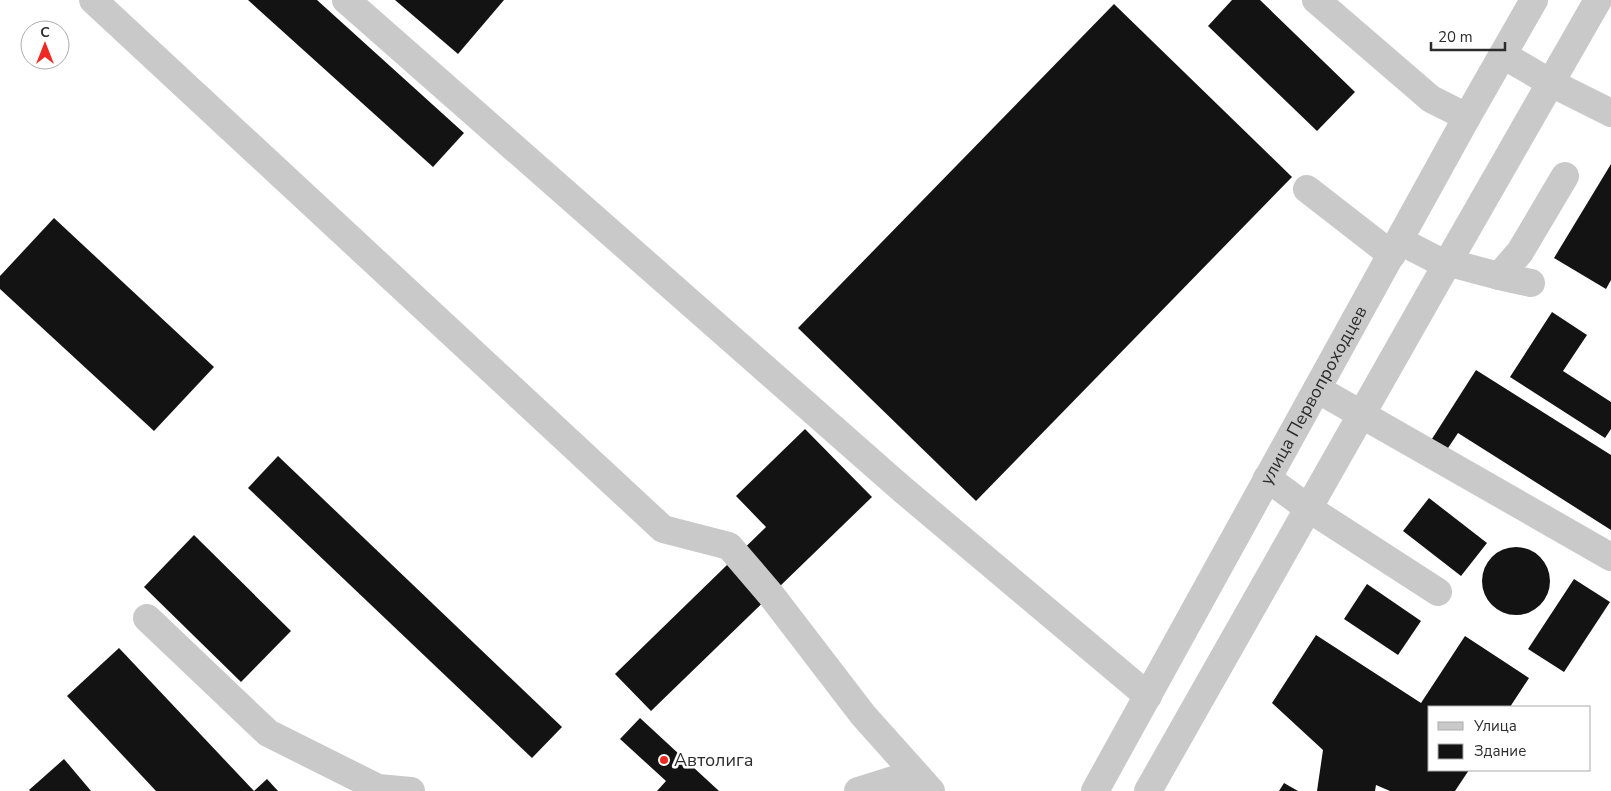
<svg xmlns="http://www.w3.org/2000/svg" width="1611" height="791" viewBox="0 0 1611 791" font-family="'Nunito Sans',sans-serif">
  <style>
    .building { fill: #131313 }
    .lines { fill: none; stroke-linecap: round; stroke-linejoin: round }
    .minor { stroke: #c9c9c9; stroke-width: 28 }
    .poi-dot { fill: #ee2823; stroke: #fff; stroke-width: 2 }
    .labels { text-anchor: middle; stroke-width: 5; stroke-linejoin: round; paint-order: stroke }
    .street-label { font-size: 18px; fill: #2c2c2c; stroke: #fff }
    .poi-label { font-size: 18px; fill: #2c2c2c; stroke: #fff; text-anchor: start }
  </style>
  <rect width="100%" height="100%" fill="#fff"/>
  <g class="building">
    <path d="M248 0H317L464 133 433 167Z"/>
    <path d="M395 0H504L458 54Z"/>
    <path d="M1232 0H1260L1355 92 1317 131 1208 26Z"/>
    <path d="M1114 4 1292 177 976 501 798 328Z"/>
    <path d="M1611 164V280L1606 289 1554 258Z"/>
    <path d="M54 218 214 367 154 431 0 289V276Z"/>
    <path d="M1552 312 1587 335 1563 371 1611 402V429L1605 438 1510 377Z"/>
    <path d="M1476 370 1611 455V530L1458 433 1446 451 1430 442Z"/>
    <path d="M805 429 872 497 651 711 615 674 766 527 736 496Z"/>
    <path d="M278 456 562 727 532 758 248 488Z"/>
    <path d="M1429 498 1487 543 1461 576 1403 531Z"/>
    <path d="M194 535 291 631 241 682 144 587Z"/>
    <circle cx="1516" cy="581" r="34"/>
    <path d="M1574 579 1610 602 1564 672 1528 649Z"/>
    <path d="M1367 584 1421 621 1398 655 1344 619Z"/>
    <path d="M1316 635 1421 703 1465 636 1529 678 1510 707H1430V770H1469L1455 791H1390L1376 785 1375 791H1317L1323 750 1272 703Z"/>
    <path d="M119 648 254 791H156L67 696Z"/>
    <path d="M640 718 719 791H657L666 781 620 739Z"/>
    <path d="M64 759 91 791H30L29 790Z"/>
    <path d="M267 779 278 791H254Z"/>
    <path d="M1284 783 1298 791H1279Z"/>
  </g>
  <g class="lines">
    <g class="minor">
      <path d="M93 0 663 529 729 546 771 595 863 715 931 791"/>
      <path d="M346 0 902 489 1148 696"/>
      <path d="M1316 0 1431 99 1467 117"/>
      <path d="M1503 55 1551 83 1611 113"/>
      <path d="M1307 189 1392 255"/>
      <path d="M1400 241 1435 259 1499 276 1531 283"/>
      <path d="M1499 276 1520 252 1565 176"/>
      <path d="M1317 389 1611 557"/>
      <path d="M1267 478 1308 508 1438 592"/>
      <path d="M147 618 268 733 378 788 411 791"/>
      <path d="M858 791 893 780 922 782"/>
      <path id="s1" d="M1095 791 1467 117 1534 0"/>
      <path d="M1148 791 1448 262 1598 0"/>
    </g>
  </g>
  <circle class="poi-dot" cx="664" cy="760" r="5"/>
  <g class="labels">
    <g class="street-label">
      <text dy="6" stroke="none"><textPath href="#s1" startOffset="452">улица Первопроходцев</textPath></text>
    </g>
    <g class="poi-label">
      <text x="674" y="766">Автолига</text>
    </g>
  </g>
  <rect x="1428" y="706" width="162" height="65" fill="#ffffff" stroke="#ababab"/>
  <rect x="1438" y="722" width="25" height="8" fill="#c9c9c9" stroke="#ababab"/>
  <text x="1474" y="731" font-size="15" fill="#2c2c2c">Улица</text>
  <rect x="1438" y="744" width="25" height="15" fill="#131313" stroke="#ababab"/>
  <text x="1474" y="756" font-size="15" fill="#2c2c2c">Здание</text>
  <g transform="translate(45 45)"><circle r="24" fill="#ffffff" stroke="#ababab"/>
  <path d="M0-4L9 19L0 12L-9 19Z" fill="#ee2823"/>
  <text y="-8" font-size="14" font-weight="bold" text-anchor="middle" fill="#2c2c2c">С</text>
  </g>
  <path d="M1431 42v8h74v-8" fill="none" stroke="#2c2c2c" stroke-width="2.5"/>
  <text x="1438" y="42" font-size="15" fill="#2c2c2c" stroke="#ffffff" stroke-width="4" paint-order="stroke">20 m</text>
</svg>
